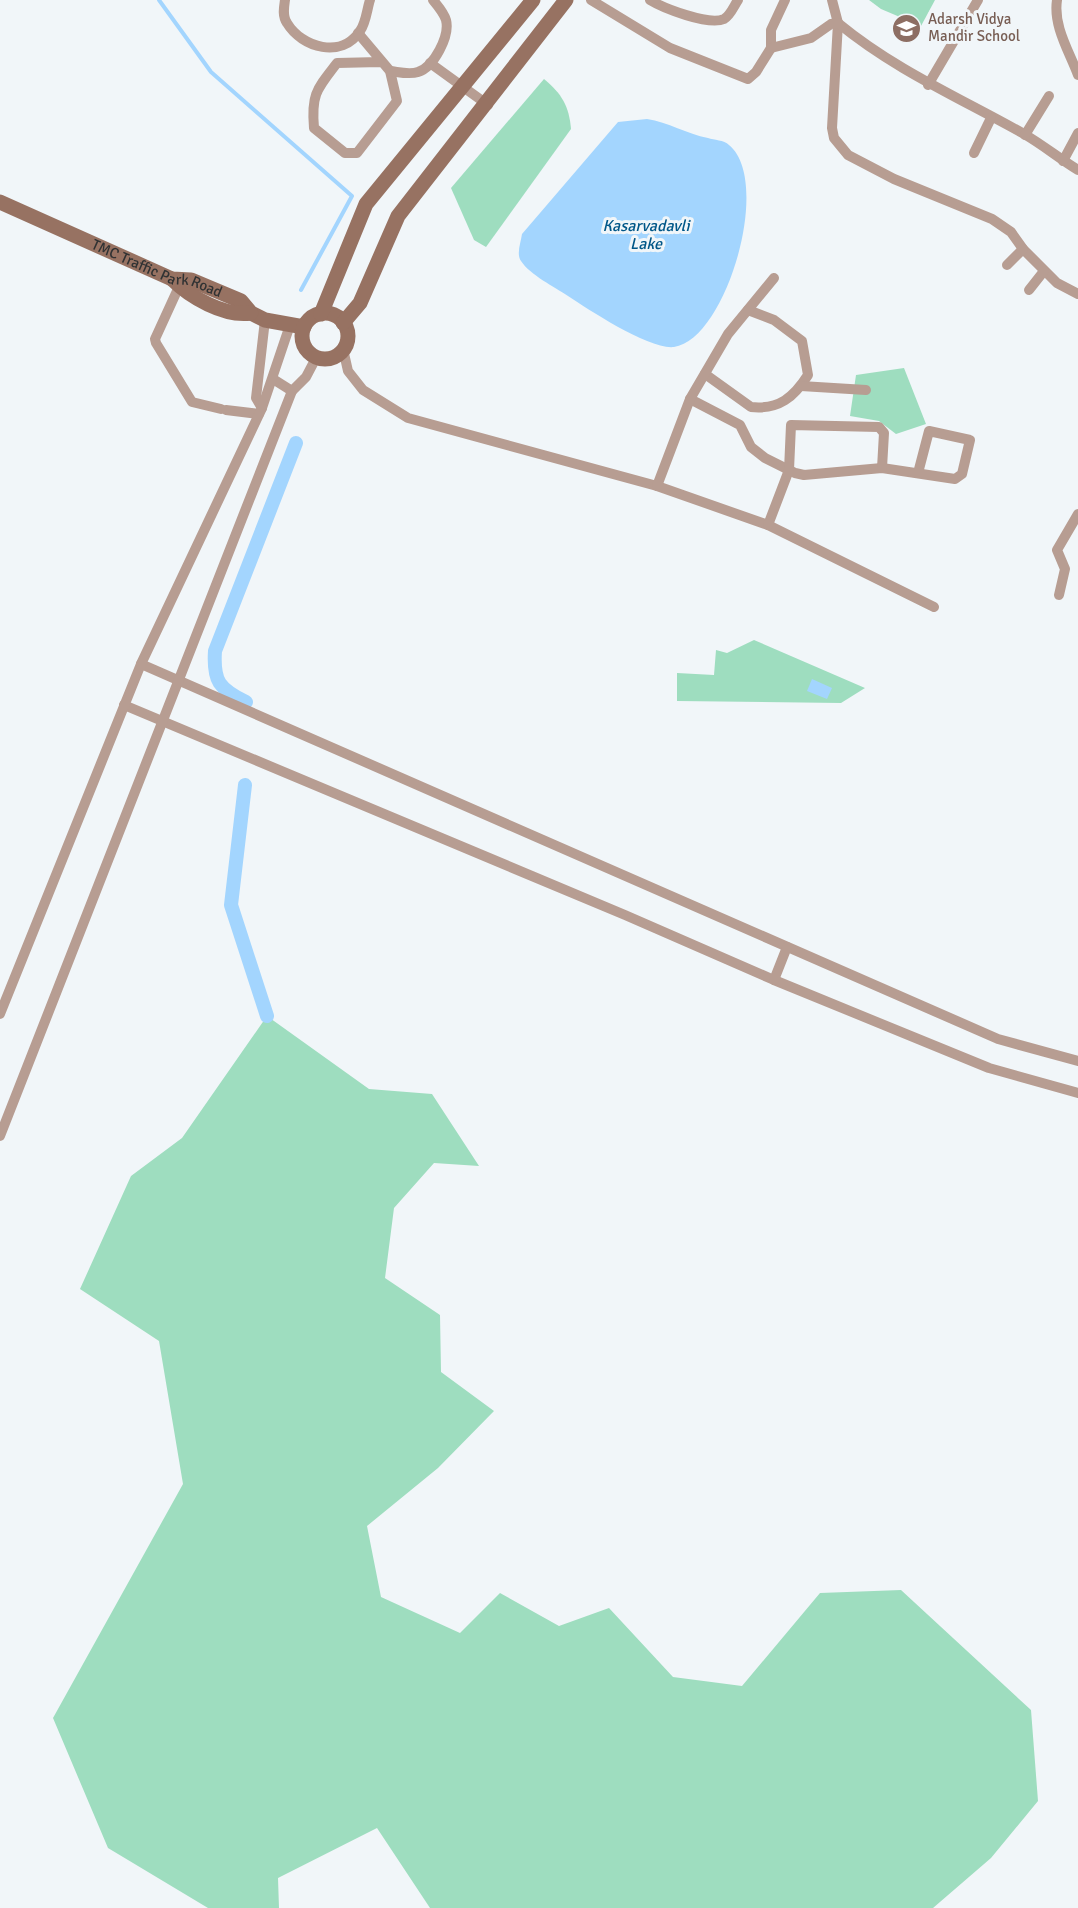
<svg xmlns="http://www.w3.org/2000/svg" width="1078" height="1908" viewBox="0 0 1078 1908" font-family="Signika,sans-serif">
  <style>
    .green { fill: #9eddbf }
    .water { fill: #a3d5fe }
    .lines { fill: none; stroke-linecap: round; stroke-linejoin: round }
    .stream { stroke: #a3d5fe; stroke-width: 4 }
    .canal { stroke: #a3d5fe; stroke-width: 14 }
    .street { stroke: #b79d92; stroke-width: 10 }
    .secondary { stroke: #977262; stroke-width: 15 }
    .labels { text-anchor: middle; stroke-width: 6; stroke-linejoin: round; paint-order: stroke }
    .education-label { font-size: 15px; fill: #785e54; stroke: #f1f6f9; text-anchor: start }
    .street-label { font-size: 15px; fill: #303233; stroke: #f1f6f9 }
    .water-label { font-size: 16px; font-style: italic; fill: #005788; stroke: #f1f6f9 }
  </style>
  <rect width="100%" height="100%" fill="#f1f6f9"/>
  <g class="green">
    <path d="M869 0H935L921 26 881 9Z"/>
    <path d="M544 79C562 94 569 106 571 129L486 247 474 240 451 188Z"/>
    <path d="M904 368 926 424 896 434 879 421 850 416 856 375Z"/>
    <path d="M754 640 865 688 841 703 677 701V673L714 675 716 650 727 653Z"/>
    <path d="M267 1016 369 1089 432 1094 479 1166 434 1163 394 1208 385 1278 440 1315 441 1372 494 1411 438 1468 367 1526 381 1597 460 1633 500 1593 559 1626 609 1608 673 1677 742 1686 820 1593 901 1590 1031 1710 1038 1801 991 1858 933 1908H430L377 1828 278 1878 279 1908H208L108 1848 53 1718 183 1484 159 1341 80 1289 131 1176 182 1138Z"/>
  </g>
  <g class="water">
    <path d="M647 119C668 122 687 134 708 138 714 140 724 140 729 145 773 181 726 340 674 347 650 350 589 310 568 296 555 287 530 275 521 261 516 254 521 242 522 234L618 122Z"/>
    <path d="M812 679 832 688 827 699 807 691Z"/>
  </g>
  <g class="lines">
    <path class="stream" d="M159 0 211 72 352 196 301 290"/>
    <g class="canal">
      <path d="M246 702C219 689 213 681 215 651L296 443"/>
      <path d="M245 785 231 905 267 1016"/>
    </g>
    <g class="street">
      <path d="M285 0C284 7 282 16 287 23 302 48 342 59 360 31 366 23 367 9 370 0"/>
      <path d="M591 0 670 48 748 79 756 72 771 48V30L785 0"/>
      <path d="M650 0C663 8 709 26 724 19 730 16 734 6 738 0"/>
      <path d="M832 0 838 23 832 128 834 138 848 155 894 179 992 219 1011 232 1023 249 1057 283 1078 294"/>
      <path d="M1057 0C1053 26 1069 51 1078 75"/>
      <path d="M838 23C895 70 960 98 1024 134 1043 145 1060 159 1078 170"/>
      <path d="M358 33 390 71 397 101 357 153H345L314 128C311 94 317 89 337 63L380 62"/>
      <path d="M771 48 811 38 831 24 838 23"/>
      <path d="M430 63 488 105"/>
      <path d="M390 71C399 72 409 75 418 72 434 67 450 36 446 20 444 13 438 6 433 0"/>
      <path d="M928 85 978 0"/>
      <path d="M1025 135 1049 96"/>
      <path d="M974 153 991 118"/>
      <path d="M1063 161 1078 133"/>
      <path d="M1007 265 1023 249"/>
      <path d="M182 280 155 339 156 343 192 402 221 409"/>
      <path d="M1029 290 1044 271"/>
      <path d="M343 349 348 371 363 390 408 418 657 486 768 525 934 607"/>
      <path d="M705 374 751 407C779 410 794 397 808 375L802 341 774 320 748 310"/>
      <path d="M273 379 292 391"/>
      <path d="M801 386 866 390"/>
      <path d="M690 399 740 425 751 447 765 458 795 473 804 475 882 468 955 479 962 474 970 440 929 431 918 473"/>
      <path d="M262 408 256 398 265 320"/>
      <path d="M226 410 259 414"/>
      <path d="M657 486 690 399 728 334 774 278"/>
      <path d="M768 525 789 470 791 425 879 427 884 433 882 468"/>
      <path d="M1059 595 1065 569 1057 550 1078 514"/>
      <path d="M141 664 998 1039 1078 1061"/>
      <path d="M124 705 625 915 774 980 989 1068 1078 1093"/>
      <path d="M774 980 787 947"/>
      <path d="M0 1014 141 664 262 408 290 325"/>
      <path d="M0 1136 292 391 306 377 316 358"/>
    </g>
    <g class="secondary">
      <path id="s1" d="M0 202 172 279 191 280 241 301 251 313 265 320 304 327"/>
      <path d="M172 279C190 297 224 317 251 313"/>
      <circle cx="325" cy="336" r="23"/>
      <path d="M321 314 366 204 533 0"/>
      <path d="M343 323 360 303 398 216 566 0"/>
    </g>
  </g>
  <defs>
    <symbol id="school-disc" viewBox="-11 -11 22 22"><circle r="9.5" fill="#8d6e63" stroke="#f1f6f9"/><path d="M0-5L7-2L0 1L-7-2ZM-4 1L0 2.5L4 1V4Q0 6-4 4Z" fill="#fff"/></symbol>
  </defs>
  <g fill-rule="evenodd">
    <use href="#school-disc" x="890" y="12" width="33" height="33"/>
  </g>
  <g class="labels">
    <g class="education-label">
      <text x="928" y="24">Adarsh Vidya<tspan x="928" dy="17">Mandir School</tspan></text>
    </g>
    <g class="street-label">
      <text dy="5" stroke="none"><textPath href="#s1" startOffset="171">TMC Traffic Park Road</textPath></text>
    </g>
    <g class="water-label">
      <text x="646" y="231">Kasarvadavli<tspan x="646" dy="18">Lake</tspan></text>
    </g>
  </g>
</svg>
